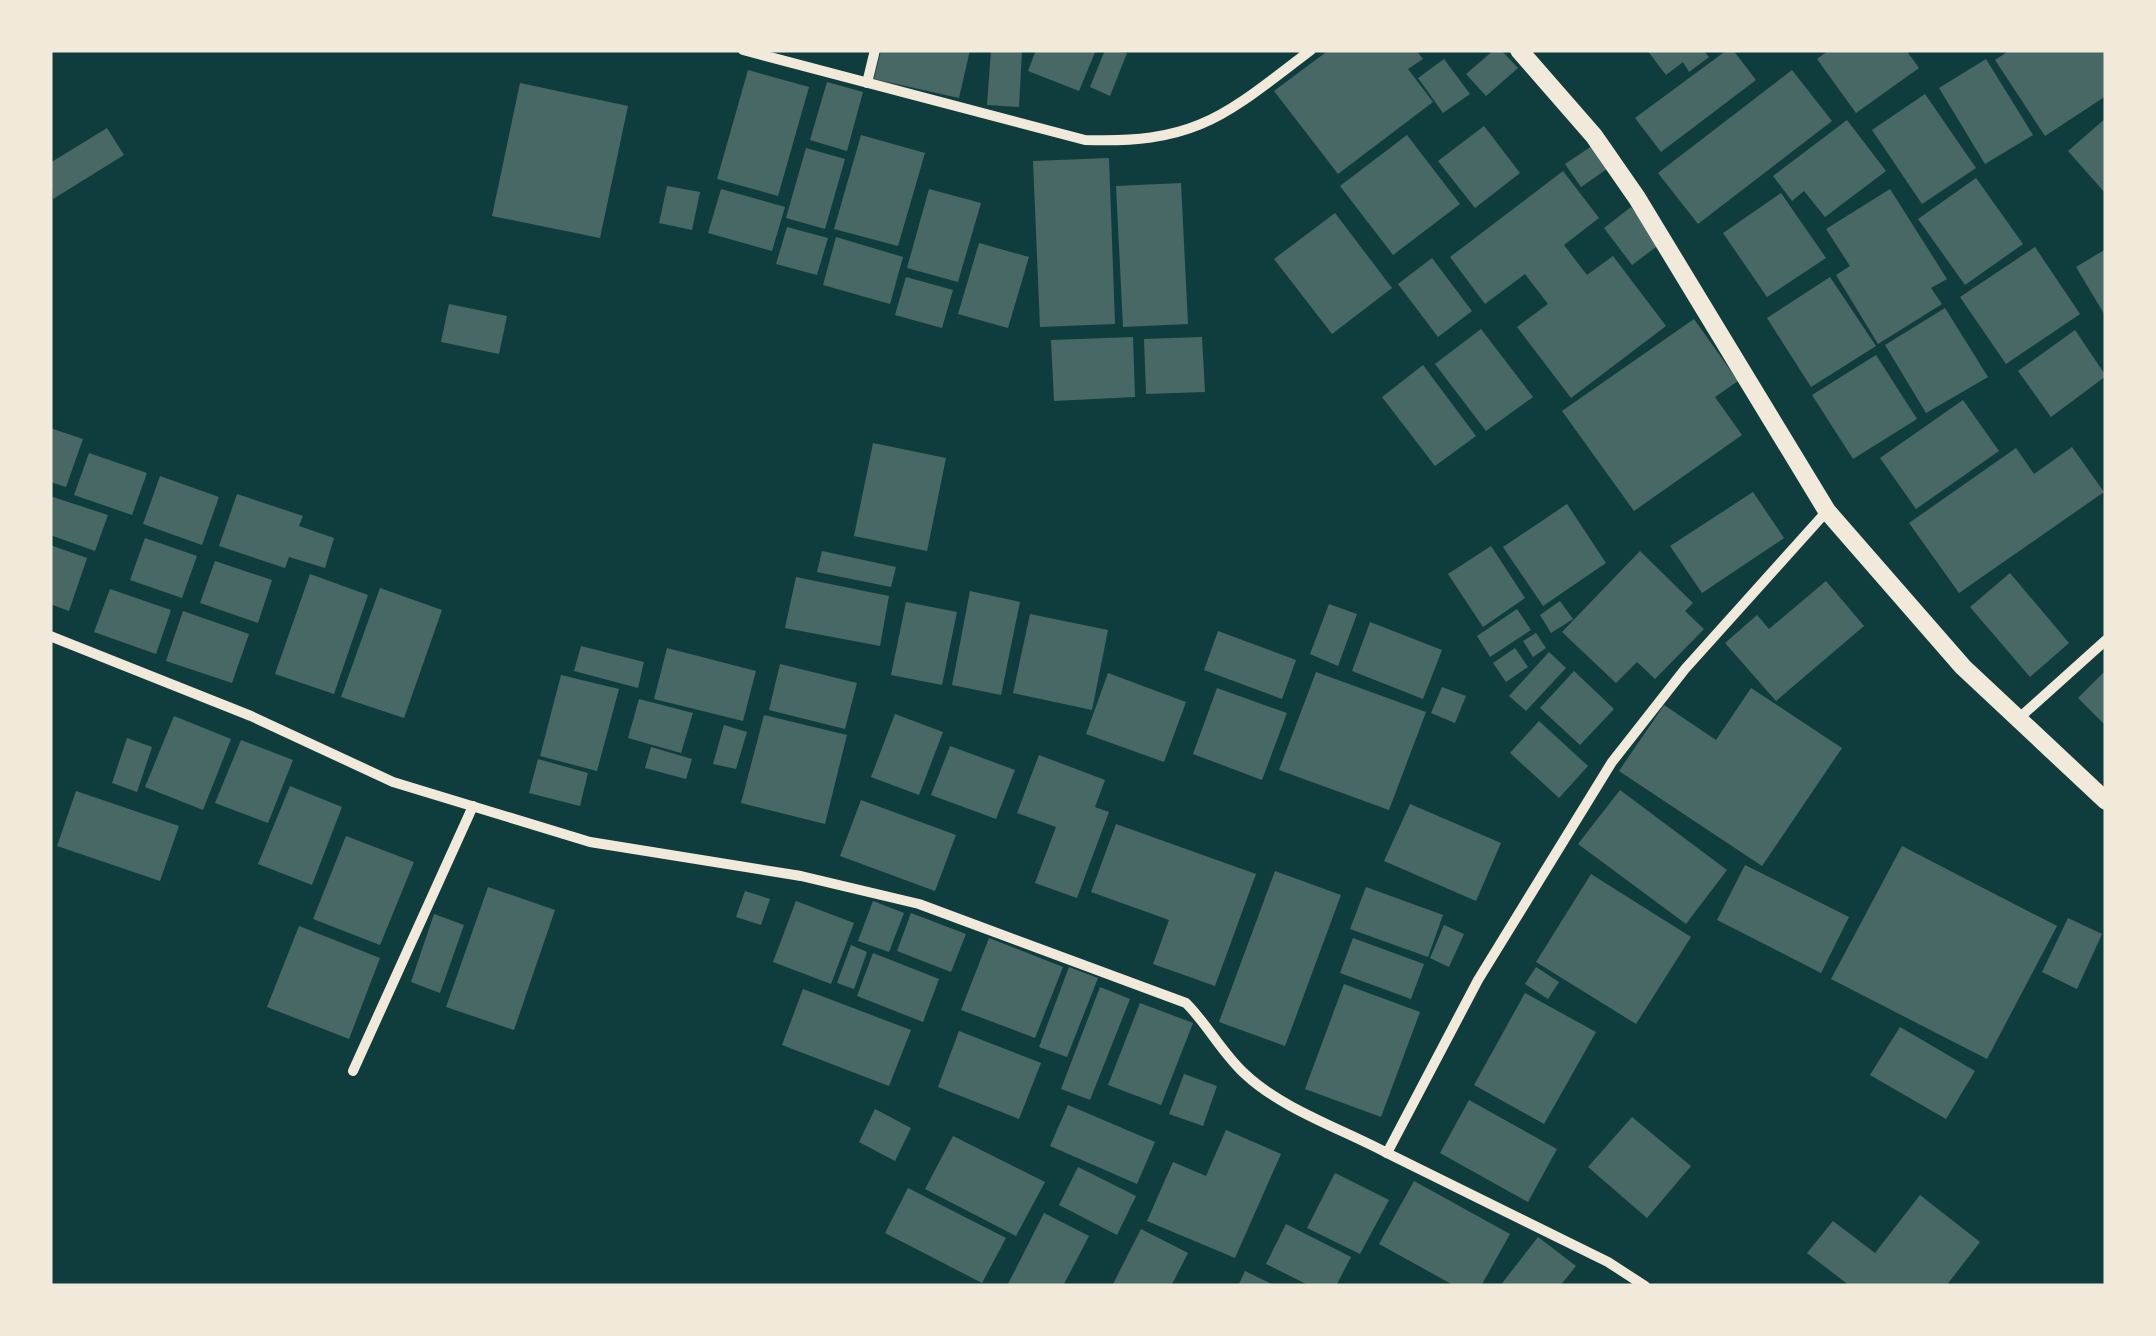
<svg xmlns="http://www.w3.org/2000/svg" width="2156" height="1336" viewBox="0 0 2156 1336" font-family="'Roboto Condensed',sans-serif">
  <style>
    .building { fill: #486865 }
    .lines { fill: none; stroke-linecap: round; stroke-linejoin: round }
    .minor { stroke: #f1e9da; stroke-width: 10 }
    .tertiary { stroke: #f1e9da; stroke-width: 18 }
  </style>
  <rect width="100%" height="100%" fill="#0f3d3e"/>
  <g class="building">
    <path d="M881 50H970L959 98 874 79Z"/>
    <path d="M991 50H1022L1019 107 987 105Z"/>
    <path d="M1036 50H1096L1079 91 1028 71Z"/>
    <path d="M1105 50 1127 53 1110 96 1090 87Z"/>
    <path d="M1329 50H1416L1423 59 1408 69 1433 102 1338 174 1274 91Z"/>
    <path d="M1494 50H1501L1518 68 1486 96 1466 74Z"/>
    <path d="M1647 50H1703L1709 57 1689 72 1683 62 1666 75Z"/>
    <path d="M1727 50H1733L1756 80 1661 152 1635 118Z"/>
    <path d="M1829 50H1906L1919 68 1856 113 1817 59Z"/>
    <path d="M2010 50H2104L2106 96 2045 136 1995 60Z"/>
    <path d="M1444 59 1470 94 1443 113 1418 78Z"/>
    <path d="M1986 59 2033 135 1985 164 1939 88Z"/>
    <path d="M748 70 809 87 778 196 717 179Z"/>
    <path d="M1792 70 1832 121 1698 224 1658 173Z"/>
    <path d="M827 82 863 92 847 151 810 140Z"/>
    <path d="M520 83 628 106 600 238 492 216Z"/>
    <path d="M1925 94 1976 168 1922 204 1872 130Z"/>
    <path d="M2106 118V194L2068 151Z"/>
    <path d="M1847 120 1886 171 1825 217 1804 191 1792 201 1773 176Z"/>
    <path d="M1484 126 1520 173 1475 208 1438 161Z"/>
    <path d="M107 128 124 155 53 199 50 163Z"/>
    <path d="M861 135 925 153 898 246 834 229Z"/>
    <path d="M1407 135 1460 204 1393 255 1340 186Z"/>
    <path d="M1592 146 1607 169 1581 187 1565 164Z"/>
    <path d="M806 148 845 159 825 229 786 218Z"/>
    <path d="M1109 158 1115 324 1040 327 1033 161Z"/>
    <path d="M1563 171 1599 218 1564 245 1587 275 1613 256 1666 326 1571 398 1517 327 1548 304 1525 274 1485 304 1450 257Z"/>
    <path d="M1976 178 2023 244 1965 285 1918 219Z"/>
    <path d="M1181 183 1188 324 1123 327 1116 186Z"/>
    <path d="M667 186 700 192 692 230 659 223Z"/>
    <path d="M721 189 785 207 772 251 708 233Z"/>
    <path d="M929 189 981 203 958 282 907 268Z"/>
    <path d="M1890 189 1947 279 1931 288 1942 304 1878 344 1836 275 1850 266 1826 229Z"/>
    <path d="M1781 193 1826 258 1767 297 1723 233Z"/>
    <path d="M1631 207 1660 244 1632 265 1604 228Z"/>
    <path d="M1335 213 1392 288 1332 334 1274 259Z"/>
    <path d="M787 227 828 238 817 275 776 264Z"/>
    <path d="M836 237 903 257 890 304 823 285Z"/>
    <path d="M979 243 1029 257 1008 328 958 314Z"/>
    <path d="M2035 247 2080 314 2006 364 1960 297Z"/>
    <path d="M2106 249V317L2076 267Z"/>
    <path d="M1432 258 1472 311 1438 337 1398 284Z"/>
    <path d="M906 277 953 290 942 328 895 315Z"/>
    <path d="M1830 277 1876 346 1811 387 1767 318Z"/>
    <path d="M449 304 507 316 499 354 441 342Z"/>
    <path d="M1945 308 1988 377 1926 413 1885 345Z"/>
    <path d="M1694 319 1738 381 1715 397 1742 435 1634 511 1562 411Z"/>
    <path d="M1481 329 1533 397 1486 431 1435 364Z"/>
    <path d="M2075 330 2106 376 2051 417 2018 371Z"/>
    <path d="M1133 337 1135 397 1054 401 1051 340Z"/>
    <path d="M1202 337 1205 392 1146 394 1144 339Z"/>
    <path d="M1876 355 1917 419 1853 459 1812 395Z"/>
    <path d="M1423 365 1476 436 1435 466 1382 397Z"/>
    <path d="M1963 400 1999 451 1916 509 1880 458Z"/>
    <path d="M50 428 83 439 66 487 50 482Z"/>
    <path d="M873 443 946 458 927 551 854 536Z"/>
    <path d="M2072 447 2104 492 1959 593 1909 523 2016 448 2034 474Z"/>
    <path d="M89 453 147 473 132 515 74 495Z"/>
    <path d="M160 476 219 497 202 545 143 524Z"/>
    <path d="M1753 492 1784 538 1702 593 1670 546Z"/>
    <path d="M237 494 303 516 299 526 334 538 325 568 289 557 285 568 219 546Z"/>
    <path d="M50 496 108 515 95 551 50 535Z"/>
    <path d="M1567 504 1606 563 1543 606 1503 547Z"/>
    <path d="M145 538 197 556 182 598 130 580Z"/>
    <path d="M50 545 87 558 69 611 50 604Z"/>
    <path d="M1491 546 1525 598 1483 627 1448 574Z"/>
    <path d="M822 551 896 567 891 587 817 572Z"/>
    <path d="M1640 551 1693 603 1685 611 1704 629 1655 679 1637 662 1616 683 1562 632Z"/>
    <path d="M215 561 272 580 258 623 200 603Z"/>
    <path d="M2010 573 2069 643 2030 677 1970 607Z"/>
    <path d="M310 574 368 595 334 694 275 674Z"/>
    <path d="M796 577 889 596 880 646 785 628Z"/>
    <path d="M1826 581 1864 626 1776 701 1725 643 1757 615 1769 629Z"/>
    <path d="M380 588 442 610 404 718 341 697Z"/>
    <path d="M110 589 171 610 156 654 94 632Z"/>
    <path d="M970 591 1020 602 1001 695 952 685Z"/>
    <path d="M1560 601 1573 619 1551 633 1540 615Z"/>
    <path d="M906 602 957 612 942 685 891 675Z"/>
    <path d="M1329 604 1357 614 1338 666 1310 654Z"/>
    <path d="M1517 609 1531 630 1490 657 1477 636Z"/>
    <path d="M183 611 249 634 232 683 166 661Z"/>
    <path d="M1030 614 1108 630 1092 710 1013 693Z"/>
    <path d="M1370 622 1442 650 1423 699 1352 671Z"/>
    <path d="M1218 631 1296 660 1282 699 1204 670Z"/>
    <path d="M1536 633 1546 648 1533 657 1523 641Z"/>
    <path d="M581 646 644 662 638 688 574 671Z"/>
    <path d="M667 648 756 671 743 721 654 699Z"/>
    <path d="M1515 648 1528 667 1506 682 1493 663Z"/>
    <path d="M1549 652 1566 668 1526 711 1509 696Z"/>
    <path d="M780 664 857 683 845 729 769 710Z"/>
    <path d="M2106 670V726L2078 698Z"/>
    <path d="M1574 671 1614 709 1580 745 1540 708Z"/>
    <path d="M1316 672 1426 712 1389 810 1279 770Z"/>
    <path d="M1108 673 1186 702 1164 762 1086 734Z"/>
    <path d="M561 675 619 689 597 771 540 756Z"/>
    <path d="M1442 687 1466 696 1455 723 1431 713Z"/>
    <path d="M1217 688 1287 713 1262 780 1193 754Z"/>
    <path d="M1751 688 1842 748 1762 866 1619 771 1664 705 1716 740Z"/>
    <path d="M639 699 693 713 681 753 628 738Z"/>
    <path d="M895 714 943 732 919 795 871 777Z"/>
    <path d="M764 715 847 735 825 824 741 803Z"/>
    <path d="M174 716 231 739 203 810 145 787Z"/>
    <path d="M1539 721 1588 766 1559 798 1510 753Z"/>
    <path d="M724 725 747 732 736 769 713 764Z"/>
    <path d="M127 738 152 747 137 792 112 783Z"/>
    <path d="M241 740 293 760 268 823 215 803Z"/>
    <path d="M950 746 1015 770 996 819 931 795Z"/>
    <path d="M651 747 692 759 686 779 645 768Z"/>
    <path d="M1039 755 1105 780 1095 807 1109 812 1077 898 1035 883 1056 827 1017 813Z"/>
    <path d="M538 759 588 773 580 806 529 793Z"/>
    <path d="M290 786 342 807 312 885 258 864Z"/>
    <path d="M1620 790 1727 870 1686 924 1578 844Z"/>
    <path d="M76 791 179 826 160 881 57 846Z"/>
    <path d="M861 800 956 835 935 891 840 856Z"/>
    <path d="M1410 804 1501 843 1476 901 1384 861Z"/>
    <path d="M1116 824 1256 874 1215 986 1153 964 1169 920 1091 892Z"/>
    <path d="M346 836 414 862 380 945 313 919Z"/>
    <path d="M1902 846 2057 926 1987 1059 1831 979Z"/>
    <path d="M1745 865 1849 917 1821 973 1717 920Z"/>
    <path d="M1275 871 1341 895 1285 1046 1219 1022Z"/>
    <path d="M1591 874 1691 937 1636 1024 1536 962Z"/>
    <path d="M488 887 555 910 514 1030 446 1007Z"/>
    <path d="M1366 887 1443 915 1428 957 1350 929Z"/>
    <path d="M745 891 770 899 761 925 736 917Z"/>
    <path d="M796 901 854 923 831 984 773 962Z"/>
    <path d="M873 901 904 913 889 952 858 941Z"/>
    <path d="M911 913 966 934 951 972 897 951Z"/>
    <path d="M434 914 464 925 440 993 411 982Z"/>
    <path d="M2068 918 2102 934 2077 989 2042 972Z"/>
    <path d="M1444 925 1464 934 1449 967 1430 958Z"/>
    <path d="M299 926 380 958 349 1039 267 1007Z"/>
    <path d="M989 938 1063 967 1035 1038 961 1010Z"/>
    <path d="M1353 938 1424 964 1411 999 1340 973Z"/>
    <path d="M851 945 867 952 854 989 837 983Z"/>
    <path d="M873 953 939 979 923 1022 857 996Z"/>
    <path d="M1069 967 1098 978 1067 1057 1039 1047Z"/>
    <path d="M1536 967 1559 982 1548 999 1525 984Z"/>
    <path d="M1344 984 1420 1012 1381 1117 1305 1089Z"/>
    <path d="M1100 987 1130 999 1090 1100 1061 1089Z"/>
    <path d="M803 989 911 1030 889 1086 782 1045Z"/>
    <path d="M1525 993 1596 1032 1544 1124 1474 1085Z"/>
    <path d="M1140 1003 1193 1023 1161 1105 1108 1085Z"/>
    <path d="M1900 1027 1975 1071 1946 1119 1870 1075Z"/>
    <path d="M959 1031 1041 1063 1019 1119 938 1087Z"/>
    <path d="M1184 1074 1217 1086 1203 1126 1169 1114Z"/>
    <path d="M1469 1100 1557 1149 1528 1202 1440 1153Z"/>
    <path d="M1068 1105 1155 1142 1137 1184 1050 1146Z"/>
    <path d="M875 1109 911 1128 895 1161 859 1142Z"/>
    <path d="M1632 1117 1691 1166 1647 1218 1588 1167Z"/>
    <path d="M1226 1130 1281 1154 1235 1258 1147 1221 1173 1162 1206 1176Z"/>
    <path d="M953 1136 1045 1182 1016 1236 925 1189Z"/>
    <path d="M1078 1167 1136 1196 1117 1235 1059 1205Z"/>
    <path d="M1335 1173 1389 1200 1360 1254 1307 1228Z"/>
    <path d="M1414 1181 1510 1234 1481 1286H1455L1379 1244Z"/>
    <path d="M908 1188 1006 1238 982 1283 885 1233Z"/>
    <path d="M1920 1195 1980 1242 1946 1286H1850L1807 1253 1833 1221 1875 1253Z"/>
    <path d="M1044 1213 1089 1236 1063 1286H1007Z"/>
    <path d="M1286 1224 1351 1257 1336 1286H1310L1266 1264Z"/>
    <path d="M1141 1229 1188 1253 1171 1286H1112Z"/>
    <path d="M1538 1237 1576 1266 1560 1286H1500Z"/>
    <path d="M1245 1271 1276 1286H1238Z"/>
  </g>
  <g class="lines">
    <g class="minor">
      <path d="M743 50 1085 140C1198 144 1225 115 1311 50"/>
      <path d="M867 83 875 50"/>
      <path d="M50 636 251 716 393 782 590 842 801 876 919 904 1186 1003C1208 1025 1222 1053 1245 1074 1282 1109 1342 1129 1387 1153L1478 980 1612 762 1685 669 1827 511"/>
      <path d="M2018 719 2106 640"/>
      <path d="M353 1071 473 806"/>
      <path d="M1387 1153 1608 1262 1645 1286"/>
    </g>
    <path class="tertiary" d="M1519 50 1594 136 1637 198 1827 511 1963 667 2106 801"/>
  </g>
  <rect width="2156" height="1336" fill="none" stroke="#f1e9da" stroke-width="105"/>
</svg>
